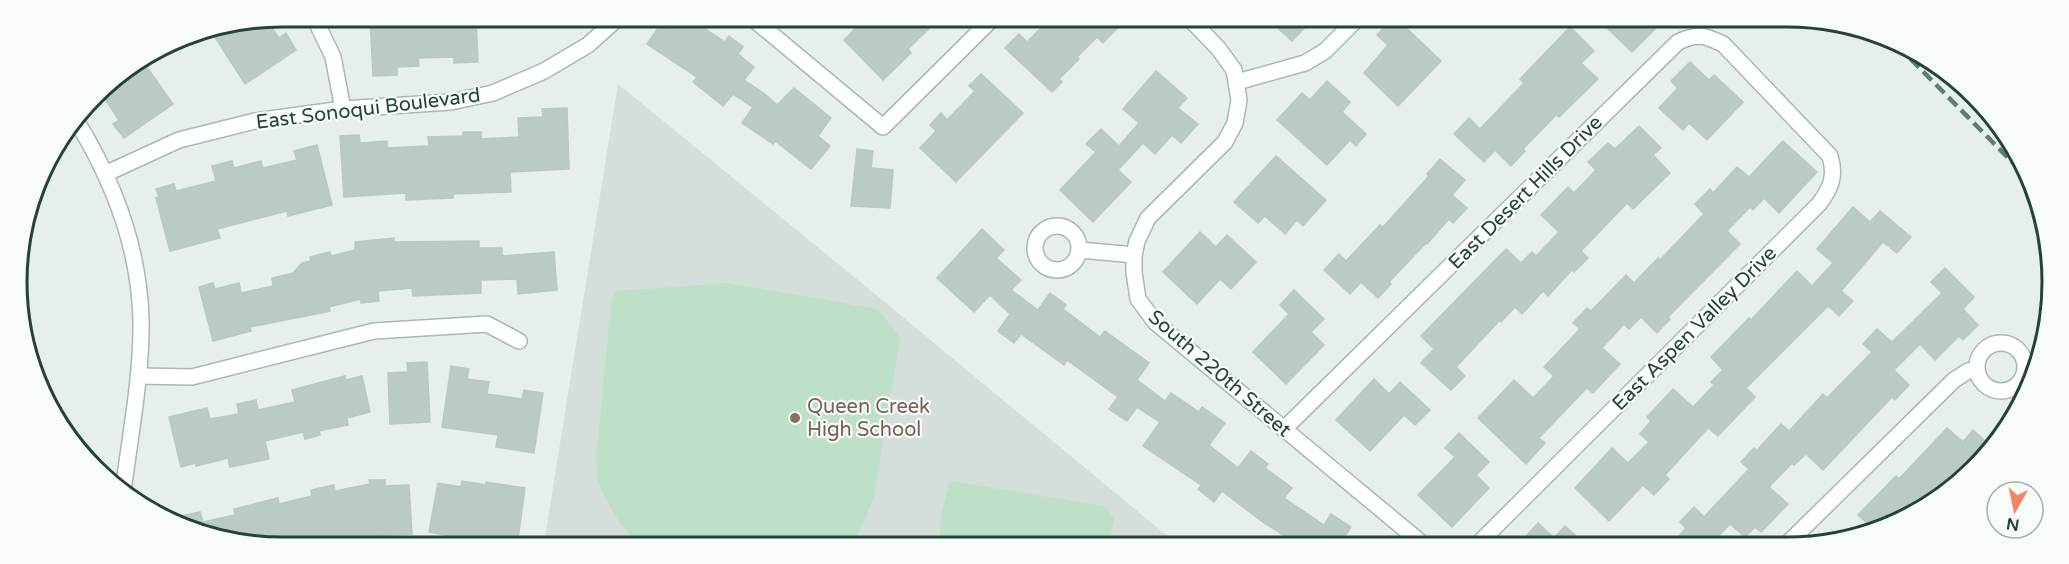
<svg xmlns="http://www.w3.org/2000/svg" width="2069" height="564" viewBox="0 0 2069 564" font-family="'Varela Round',sans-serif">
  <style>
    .built { fill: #d4dfda }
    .green { fill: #bfe0c8 }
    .building { fill: #bbcac4; stroke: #b8c9c2; stroke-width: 1.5 }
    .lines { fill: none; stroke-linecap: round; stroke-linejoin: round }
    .minor-casing { stroke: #a8b8b2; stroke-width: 18 }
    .minor { stroke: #fff; stroke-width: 15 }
    .rail { stroke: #5f7d75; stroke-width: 4.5; stroke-dasharray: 12 6; stroke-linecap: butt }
    .education-dot { fill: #8d6e63; stroke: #f7fbf9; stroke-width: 2 }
    .labels { text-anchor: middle; stroke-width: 4.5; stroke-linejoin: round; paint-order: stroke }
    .street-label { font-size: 20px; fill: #24423a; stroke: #f7fbf9 }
    .education-label { font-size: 20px; fill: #785e54; stroke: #f7fbf9; text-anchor: start }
    .rim { fill: none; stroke: #24423a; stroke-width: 3 }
  </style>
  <rect width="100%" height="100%" fill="#e6efeb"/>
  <path class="built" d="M618 84 875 294 1177 544 544 543Z"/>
  <g class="green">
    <path d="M727 283 878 309 900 338 874 497 854 544 640 543C623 534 603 498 598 479 597 473 597 466 596 460L611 303 616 291Z"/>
    <path d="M950 481 1104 506 1114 519 1109 544H939L941 515Z"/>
  </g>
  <g class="building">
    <path d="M370 17H476L478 62 454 63V57L418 58 419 66 397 67V75L373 76Z"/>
    <path d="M665 18H689L725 42 729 36 743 47 738 54 754 67 744 80 765 94 777 105 794 88 831 118 818 136 830 146 811 169 775 141 773 144 742 123 753 107 733 94 723 106 693 82 697 77 647 44Z"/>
    <path d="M866 18 939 19 908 49 911 53 883 80 844 40Z"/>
    <path d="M1050 19H1126L1103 43 1097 37 1077 57 1079 59 1059 79 1062 82 1052 92 1005 48 1019 34 1027 42Z"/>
    <path d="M266 20 279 38 286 33 296 50 245 84 211 31Z"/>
    <path d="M1269 20H1312L1292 41Z"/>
    <path d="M1392 20H1398L1441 61 1398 106 1364 73 1388 45 1377 35Z"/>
    <path d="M1600 21H1663L1632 52Z"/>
    <path d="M1570 27 1594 51 1581 63 1598 79 1559 117 1556 115 1523 149 1525 151 1511 166 1495 150 1484 162 1454 134 1469 118 1480 129 1524 83 1520 79Z"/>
    <path d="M1690 62 1709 80 1714 75 1743 102 1707 140 1689 123 1683 130 1659 108 1678 88 1671 81Z"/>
    <path d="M146 66 173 104 124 138 113 124 119 120 103 96Z"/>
    <path d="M1156 71 1187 98 1178 108 1198 124 1181 143 1172 135 1155 154 1143 143 1118 170 1131 182 1093 222 1060 190 1096 152 1086 144 1101 129 1119 146 1139 123 1123 109Z"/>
    <path d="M981 74 1023 113 956 182 920 148 936 131 930 125 941 113 947 120 975 91 969 86Z"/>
    <path d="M1327 81 1350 102 1342 112 1366 134 1356 146 1350 140 1327 165 1277 120 1302 93 1310 100Z"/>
    <path d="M567 108 569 169 510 172 511 192 453 194V198L406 200V193L344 197 340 136 359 135 360 143 387 141V148L429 146 428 137 463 136V132H481V139L519 137 518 118 543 117 542 109Z"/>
    <path d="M1639 126 1661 148 1653 155 1670 173 1633 209 1627 203 1581 251 1588 258 1574 272 1572 270 1548 296 1543 291 1522 314 1515 307 1501 322 1500 320 1456 367 1465 376 1451 390 1421 363 1434 349 1421 336 1506 249 1521 263 1532 252 1536 256 1559 232 1541 215 1568 187 1574 193 1596 170 1588 162 1608 143 1615 149Z"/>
    <path d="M1783 141 1817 172 1779 213 1764 198 1753 210 1750 207 1727 231 1740 244 1668 317 1670 319 1657 333 1641 317 1629 329 1624 324 1602 348 1620 364 1593 393 1587 388 1577 398 1539 438 1545 443 1526 464 1478 418 1514 380 1533 398 1554 376 1544 367 1580 329 1573 323 1587 308 1591 311 1626 275 1634 283 1658 258 1660 260 1704 214 1695 204 1710 189 1713 193 1737 167 1749 177Z"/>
    <path d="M317 145 332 205 288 216 287 211 217 229 220 238 170 251 156 198 159 197 156 189 174 184 176 191 216 181 212 166 232 161 234 168 261 161 263 168 297 160 294 151Z"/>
    <path d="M857 149 873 151 871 168 893 170 890 208 851 206Z"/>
    <path d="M1276 156 1326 200 1303 226 1297 220 1285 234 1265 216 1258 223 1234 202Z"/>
    <path d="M1440 159 1465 180 1452 195 1467 208 1453 223 1449 219 1427 244 1426 243 1389 282 1391 284 1378 298 1361 282 1350 294 1324 270 1339 254 1346 261 1380 225 1383 227 1429 176 1427 174Z"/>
    <path d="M1853 207 1870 222 1880 211 1911 237 1897 253 1883 242 1841 291 1853 301 1839 316 1828 306 1746 388 1755 397 1718 436 1708 428 1665 475 1669 479 1654 495 1643 485 1609 521 1575 488 1612 448 1628 463 1649 442 1640 434 1651 421 1647 417 1673 389 1693 407 1714 385 1711 382 1723 370 1711 357 1749 318 1751 320 1797 271 1812 286 1833 263 1817 249Z"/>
    <path d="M982 229 1004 250 996 258 1021 280 1011 290 1038 310 1050 293 1066 305 1063 309 1100 337 1105 331 1149 363 1137 380 1165 401 1171 393 1199 412 1202 407 1225 423 1209 445 1238 468 1251 451 1268 464 1265 468 1292 488 1284 498 1324 525 1331 514 1351 527 1340 544H1298L1264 523 1222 491 1214 502 1198 489 1201 485 1143 446 1160 422 1137 407 1127 421 1109 409 1118 397 1067 360 1064 365 1021 334 1014 343 998 331 1010 314 990 295 974 312 937 278Z"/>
    <path d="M1200 232 1216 247 1227 235 1256 262 1231 289 1220 279 1197 304 1163 272Z"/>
    <path d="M394 238V242L479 241V248H502V256L554 252 557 290 518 294 517 279 481 280V293L413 296 412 288 378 291 379 301 361 303V299L329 307 330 311 326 312 250 327 251 331 213 341 199 287 213 283 215 289 239 283 241 293 273 286 272 278 293 273 302 263 311 261 310 257 330 252 331 256 355 250V242Z"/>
    <path d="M1945 268 1974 297 1963 309 1978 325 1963 340 1959 336 1935 360 1920 344 1894 370 1909 385 1895 400 1892 397 1823 470 1806 454 1794 465 1792 463 1769 487 1788 504 1761 532 1755 527 1745 537 1730 524 1710 545H1671L1686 528 1680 522 1694 507 1704 517 1749 469 1741 462 1754 448 1757 450 1781 424 1789 431 1823 394 1827 398 1872 352 1863 344 1877 329 1892 342 1942 293 1931 282Z"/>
    <path d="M1294 290 1324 319 1311 332 1324 345 1286 384 1253 352 1289 314 1280 305Z"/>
    <path d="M427 362 430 422 390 424 388 373 408 372 407 363Z"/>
    <path d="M451 366 469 369 467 379 489 382 487 394 522 399 524 390 543 393 534 453 496 447 498 435 442 427Z"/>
    <path d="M345 376 346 380 362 376 370 412 347 418 348 425 319 431 320 435 305 439 303 432 265 441 269 459 230 467 228 458 196 466 195 463 181 467 169 417 207 408 210 419 239 414 237 404 256 400 258 410 295 402 292 390Z"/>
    <path d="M1374 379 1389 394 1400 382 1430 410 1415 425 1404 415 1370 451 1336 420Z"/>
    <path d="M1947 428 1963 442 1973 430 1992 447 1979 464 1977 463 1964 478 1904 520 1874 529 1858 515 1896 476 1899 479Z"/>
    <path d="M1459 433 1489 462 1476 475 1489 488 1452 527 1418 495 1455 457 1445 448Z"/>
    <path d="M369 480H385V486L409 485 412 534 363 536 331 543 231 542 172 518 200 512 203 522 235 515 234 509 278 498 279 504 312 496 311 490 334 485 335 491 370 484Z"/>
    <path d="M462 481 486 485V482L525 488 518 539 498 536 497 543H485L429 532 438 483 461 487Z"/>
    <path d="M1538 523 1554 538 1565 526 1586 545H1518Z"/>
  </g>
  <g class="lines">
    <defs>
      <g id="minor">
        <path d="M314 17 333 57 343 109"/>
        <path d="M752 18 883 127 992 19"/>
        <path d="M1190 19 1218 48 1234 70 1239 100 1235 123 1225 142 1148 218 1137 241 1134 255V272L1138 299 1155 322 1424 545"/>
        <path d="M1237 82 1305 63 1325 51 1356 20"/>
        <path d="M77 122C114 182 139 248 141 319 142 376 130 435 123 492"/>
        <path d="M105 174 179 140 255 121 343 109 451 102 493 93 544 71 588 45 618 18"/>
        <circle cx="1057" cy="248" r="22"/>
        <path d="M1080 250 1134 255"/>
        <circle cx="2001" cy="367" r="24"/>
        <path d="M138 376 192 377 374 331 487 324 519 341"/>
        <path d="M1284 429 1678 42C1697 33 1704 35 1723 44L1830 156C1836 176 1831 188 1819 204L1477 545"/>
        <path d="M1786 545 1954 380 1968 371 1977 370"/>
      </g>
    </defs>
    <use href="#minor" class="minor-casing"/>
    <use href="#minor" class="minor"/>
    <path class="rail" d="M1898 46 2025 175"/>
  </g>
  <circle class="education-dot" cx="795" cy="418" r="6"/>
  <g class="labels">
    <g class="street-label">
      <text transform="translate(368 108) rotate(-7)" y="7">East Sonoqui Boulevard</text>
      <text transform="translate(1525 192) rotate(-45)" y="7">East Desert Hills Drive</text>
      <text transform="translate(1694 328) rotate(-45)" y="7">East Aspen Valley Drive</text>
      <text transform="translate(1220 373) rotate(41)" y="7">South 220th Street</text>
    </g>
    <g class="education-label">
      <text x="807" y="413">Queen Creek<tspan x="807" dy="23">High School</tspan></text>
    </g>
  </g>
  <path d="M0 0H2069V564H0ZM282 27H1787A255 255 0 0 1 2042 282V282A255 255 0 0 1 1787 537H282A255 255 0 0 1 27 282V282A255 255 0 0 1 282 27Z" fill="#f7fbf9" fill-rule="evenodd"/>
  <path class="rim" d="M282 27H1787A255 255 0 0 1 2042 282V282A255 255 0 0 1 1787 537H282A255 255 0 0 1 27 282V282A255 255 0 0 1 282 27Z"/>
  <g transform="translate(2015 510) rotate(189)"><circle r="28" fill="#f7fbf9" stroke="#a3b1ad" stroke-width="1.5"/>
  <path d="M0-4.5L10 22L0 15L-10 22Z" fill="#f4845f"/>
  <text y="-9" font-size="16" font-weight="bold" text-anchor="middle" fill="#24423a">N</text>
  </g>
</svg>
